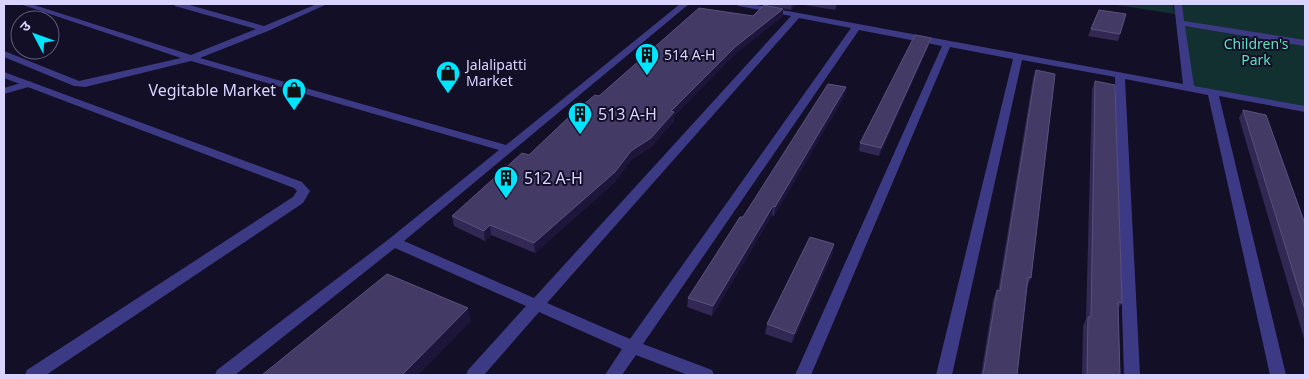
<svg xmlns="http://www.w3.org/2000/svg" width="1309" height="379" viewBox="0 0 1309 379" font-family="'Noto Sans','Noto Sans Devanagari',sans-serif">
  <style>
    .green { fill: #12302f }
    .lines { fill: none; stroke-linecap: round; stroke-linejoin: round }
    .minor { fill: #3d3a85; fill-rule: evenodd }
    .tertiary { fill: #3d3a85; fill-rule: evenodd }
    .wall { fill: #312854 }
    .shaded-wall { fill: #1d163a }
    .building { fill: #433a66; stroke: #5a527e }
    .labels { text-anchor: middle; stroke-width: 4; stroke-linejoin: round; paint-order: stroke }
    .far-park-label { font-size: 14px; fill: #5fe0c0; stroke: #130f26 }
    .far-poi-label { font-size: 14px; fill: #d9d4ff; stroke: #130f26; text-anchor: start }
    .poi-label { font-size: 16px; fill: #d9d4ff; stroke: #130f26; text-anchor: start }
  </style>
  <rect width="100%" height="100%" fill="#130f26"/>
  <g class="green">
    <path d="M1110 4H1172L1175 14Z"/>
    <path d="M1182 4H1305V109L1189 88Z"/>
  </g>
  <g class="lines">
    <g class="minor">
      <path d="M20 4H31L191 55 256 29 175 6 174 4H186L264 26 317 4H327L268 31 200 58 506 145 680 4H689L404 241 534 298 791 16 739 6 735 4H750L1183 84 1174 4H1182L1184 21 1305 40V46L1185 26 1194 86 1305 106V112L1219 96 1286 375H1270L1208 95 1125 79 1140 375H1124L1115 77 1022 60 952 375H936L1013 59 950 47 811 375H795L942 46 859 30 643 344 712 370 714 375H688L636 355 622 375H605L622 349 539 312 484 375H466L468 370 526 306 395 248 235 375H215L217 370 389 239 499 150 191 61 85 87 74 86 4 57V51L79 81 181 58ZM799 18 851 28 630 339 547 303Z"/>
      <path d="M28 81 32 82V86L4 94V88Z"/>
    </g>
    <path class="tertiary" d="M4 72 302 182 310 191 303 203 46 375H25L27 370 293 197 297 191 294 188 4 78Z"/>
  </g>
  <g class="wall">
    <path d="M770 4H837L835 10 798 4 791 10 770 6Z"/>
    <path d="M1099 10 1120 34 1118 41 1088 36Z"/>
    <path d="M783 16 734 55 674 116V121L651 147 631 160 615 182 535 253 491 235 485 241 454 226 452 216 529 155 599 96Z"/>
    <path d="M931 38 929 45 879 156 859 151 860 143Z"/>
    <path d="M1036 70 1031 278 1027 287 1017 375H981L993 300 997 290 998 291 1033 78Z"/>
    <path d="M1095 81 1122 303 1118 309 1120 375H1082L1083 326 1086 319 1092 89Z"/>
    <path d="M846 87 845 95 774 216 772 215 712 316 687 307 688 298 743 217Z"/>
    <path d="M1243 110 1305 224V342L1239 118Z"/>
    <path d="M833 253 792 343 765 334 767 324Z"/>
  </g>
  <g class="shaded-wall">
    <path d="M792 4H798L791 10Z"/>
    <path d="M783 9V16L734 55 674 116V121L651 147 631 160 615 182 535 253 534 243 631 151 735 47Z"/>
    <path d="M931 38 929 45 879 156 881 148Z"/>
    <path d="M846 87 845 95 774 216 775 207Z"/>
    <path d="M773 206 772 215 712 316 713 306Z"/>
    <path d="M490 225 491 235 485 241 484 231Z"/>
    <path d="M834 244 833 253 792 343 794 334Z"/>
    <path d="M468 308 471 321 418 375H402Z"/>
  </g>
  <g class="building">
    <path d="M764 5 783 9 735 47 671 111 674 112 651 138 631 151 615 172 534 243 490 225 484 231 452 216 522 153 529 155 572 114 595 95 599 96 699 8 753 16Z"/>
    <path d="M1099 10 1126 14 1120 34 1091 29Z"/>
    <path d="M915 35 931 38 881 148 860 143Z"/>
    <path d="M1036 70 1055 74 1031 278 1028 277 1017 375H983L997 290 1000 291Z"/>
    <path d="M1095 81 1115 85 1122 303 1118 302 1120 375H1087L1088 317H1091Z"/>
    <path d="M828 84 846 87 775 207 773 206 713 306 688 298 740 217H743Z"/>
    <path d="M1243 110 1266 115 1305 224V310Z"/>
    <path d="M810 237 834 244 794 334 767 324Z"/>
    <path d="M387 274 468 308 402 375H262Z"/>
  </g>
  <defs>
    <symbol id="building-pin" viewBox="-11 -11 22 30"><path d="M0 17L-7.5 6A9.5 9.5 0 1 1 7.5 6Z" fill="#00e5ff" stroke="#130f26"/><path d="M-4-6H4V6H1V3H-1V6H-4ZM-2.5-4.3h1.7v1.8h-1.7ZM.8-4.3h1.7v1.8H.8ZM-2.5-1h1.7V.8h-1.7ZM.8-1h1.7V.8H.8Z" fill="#111"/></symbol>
    <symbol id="shop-pin" viewBox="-11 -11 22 30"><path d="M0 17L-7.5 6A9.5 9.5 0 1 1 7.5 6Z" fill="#00e5ff" stroke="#130f26"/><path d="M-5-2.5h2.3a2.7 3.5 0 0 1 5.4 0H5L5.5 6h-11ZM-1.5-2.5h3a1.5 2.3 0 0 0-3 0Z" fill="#111"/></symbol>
  </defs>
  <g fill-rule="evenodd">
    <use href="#building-pin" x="633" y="41" width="28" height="38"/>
    <use href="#shop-pin" x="434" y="59" width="28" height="38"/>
    <use href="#shop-pin" x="280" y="76" width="28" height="38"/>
    <use href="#building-pin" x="566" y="100" width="28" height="38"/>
    <use href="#building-pin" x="492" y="164" width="28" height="38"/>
  </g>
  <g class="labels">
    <g class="far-park-label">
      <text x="1256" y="49">Children's<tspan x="1256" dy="16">Park</tspan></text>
    </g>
    <g class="far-poi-label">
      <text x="664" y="60">514 A-H</text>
      <text x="466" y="70">Jalalipatti<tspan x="466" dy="16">Market</tspan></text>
    </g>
    <g class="poi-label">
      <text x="276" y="96" text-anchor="end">Vegitable Market</text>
      <text x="598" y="120">513 A-H</text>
      <text x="524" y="184">512 A-H</text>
    </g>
  </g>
  <rect width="1309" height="379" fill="none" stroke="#d9d4ff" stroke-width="10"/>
  <g transform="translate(35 35) rotate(311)"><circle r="24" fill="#130f26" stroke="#625e7d"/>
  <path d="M0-4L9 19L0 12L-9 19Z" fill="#00e5ff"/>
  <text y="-8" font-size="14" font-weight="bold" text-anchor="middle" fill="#d9d4ff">उ</text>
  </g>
</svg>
